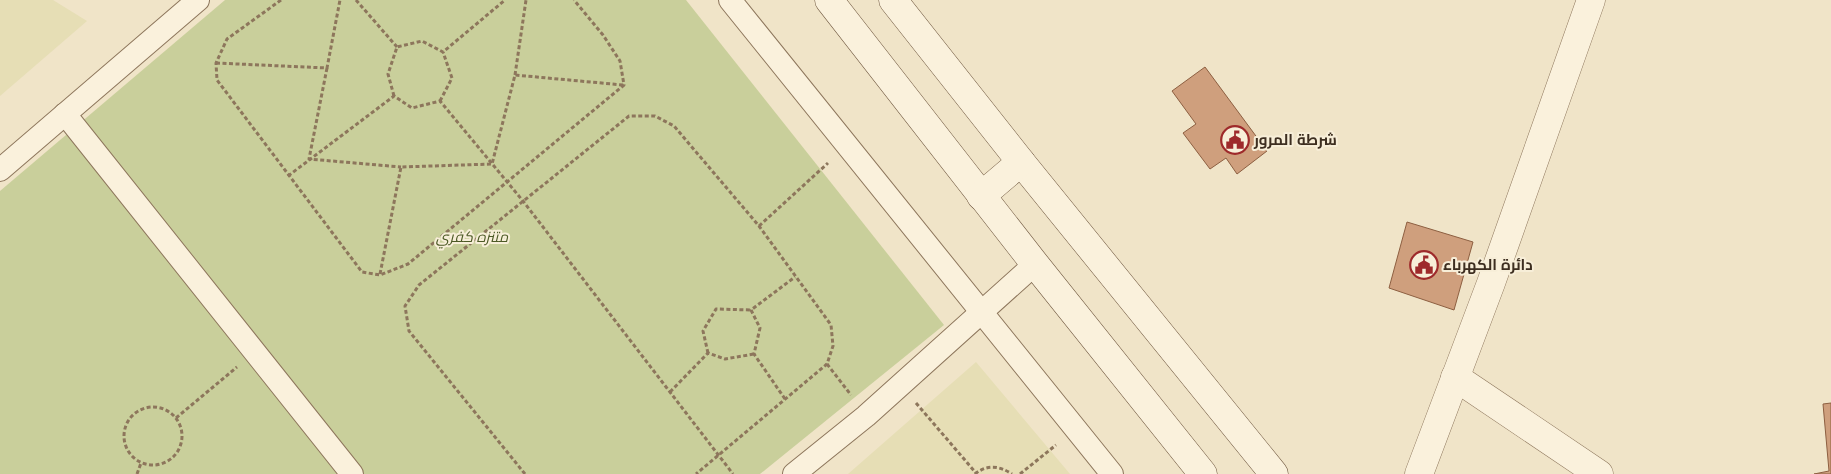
<svg xmlns="http://www.w3.org/2000/svg" width="1831" height="474" viewBox="0 0 1831 474" font-family="'PT Serif',Cairo,serif">
  <style>
    .farmland { fill: #e6deb5 }
    .green { fill: #c9cf9b }
    .building { fill: #cf9f7d; stroke: #8d5f41 }
    .lines { fill: none; stroke-linecap: round; stroke-linejoin: round }
    .pedestrian-casing { stroke: #8d765c; stroke-width: 24 }
    .minor-casing { stroke: #8d765c; stroke-width: 29 }
    .secondary-casing { stroke: #6f573f; stroke-width: 29 }
    .path { stroke: #8d765c; stroke-width: 3; stroke-dasharray: 4 2.5; stroke-linecap: butt }
    .pedestrian { stroke: #faf1dc; stroke-width: 22 }
    .minor { stroke: #faf1dc; stroke-width: 28 }
    .secondary { stroke: #faf1dc; stroke-width: 28 }
    .labels { text-anchor: middle; stroke-width: 4; stroke-linejoin: round; paint-order: stroke }
    .poi-label { font-size: 15px; font-weight: bold; fill: #3d2e20; stroke: #f7eed8; text-anchor: start }
    .park-label { font-size: 15px; font-style: italic; fill: #4d5a26; stroke: #f7eed8 }
  </style>
  <rect width="100%" height="100%" fill="#f0e4c8"/>
  <g class="farmland">
    <path d="M0 0H53L87 21 0 96Z"/>
    <path d="M976 362 1070 474H848Z"/>
  </g>
  <path class="green" d="M225 0H686L944 325 760 474H0V191Z"/>
  <g class="building">
    <path d="M1205 67 1267 151 1237 174 1226 158 1210 169 1183 133 1196 124 1172 91Z"/>
    <path d="M1407 222 1473 242 1454 310 1389 288Z"/>
    <path d="M1831 403V474H1814L1829 471 1823 404Z"/>
  </g>
  <g class="lines">
    <defs>
      <g id="pedestrian">
        <path d="M730 0 1112 474"/>
        <path d="M65 114 352 474"/>
        <path d="M0 170 198 0"/>
        <path d="M794 474 866 416 1035 264"/>
      </g>
      <g id="minor">
        <path d="M1455 377 1599 474"/>
        <path d="M1419 474 1491 283 1591 0"/>
      </g>
      <g id="secondary">
        <path d="M829 0 1035 264 1203 474"/>
        <path d="M893 0 1021 162 1274 474"/>
        <path d="M981 196 1021 162"/>
      </g>
    </defs>
    <use href="#pedestrian" class="pedestrian-casing"/>
    <use href="#minor" class="minor-casing"/>
    <use href="#secondary" class="secondary-casing"/>
    <g class="path">
      <path d="M281 0 227 39 216 63 217 80 362 272 380 275 408 264 624 85 620 61 603 35 574 0"/>
      <path d="M356 0 397 47"/>
      <path d="M216 63 327 68 340 0"/>
      <path d="M327 68 309 159 401 167"/>
      <path d="M515 75 526 0"/>
      <path d="M394 96 388 74 397 47 422 41 443 52 505 0"/>
      <path d="M440 101 452 78 443 52"/>
      <path d="M288 176 394 96 412 108 440 101 523 201 733 474"/>
      <path d="M759 226 828 163"/>
      <path d="M380 274 401 167 492 164 515 75 623 85"/>
      <path d="M708 353 703 331 716 309 751 310"/>
      <path d="M827 364 851 395"/>
      <path d="M670 392 708 353 725 359 754 354"/>
      <path d="M785 399 754 354 760 328 751 310 795 277"/>
      <path d="M916 403 976 473"/>
      <circle cx="153" cy="436" r="29"/>
      <path d="M176 418 237 367"/>
      <path d="M137 474 141 463"/>
      <path d="M525 474 409 331 405 306 419 285 629 116H655L674 126 759 226 831 325 833 346 827 364 696 474"/>
      <path d="M975 474C987 464 1000 466 1012 474"/>
      <path d="M1020 474 1056 445"/>
    </g>
    <use href="#pedestrian" class="pedestrian"/>
    <use href="#minor" class="minor"/>
    <use href="#secondary" class="secondary"/>
  </g>
  <defs>
    <symbol id="civic-ring" viewBox="-11 -11 22 22"><circle r="9.5" fill="#f7eed8" stroke="#9e2a2b" stroke-width="1.5"/><path d="M-.6-6.5H3V-4.5H.6V-3L4-1V1h2V6H-6V1h2V-1L-.6-3ZM-1.2 2.5V6h2.4V2.5Z" fill="#9e2a2b"/></symbol>
  </defs>
  <g fill-rule="evenodd">
    <use href="#civic-ring" x="1219" y="124" width="32" height="32"/>
    <use href="#civic-ring" x="1408" y="249" width="32" height="32"/>
  </g>
  <g class="labels">
    <g class="poi-label">
      <text x="1254" y="145">شرطة المرور</text>
      <text x="1443" y="270">دائرة الكهرباء</text>
    </g>
    <g class="park-label">
      <text x="472" y="242">متنزه كفري</text>
    </g>
  </g>
</svg>
